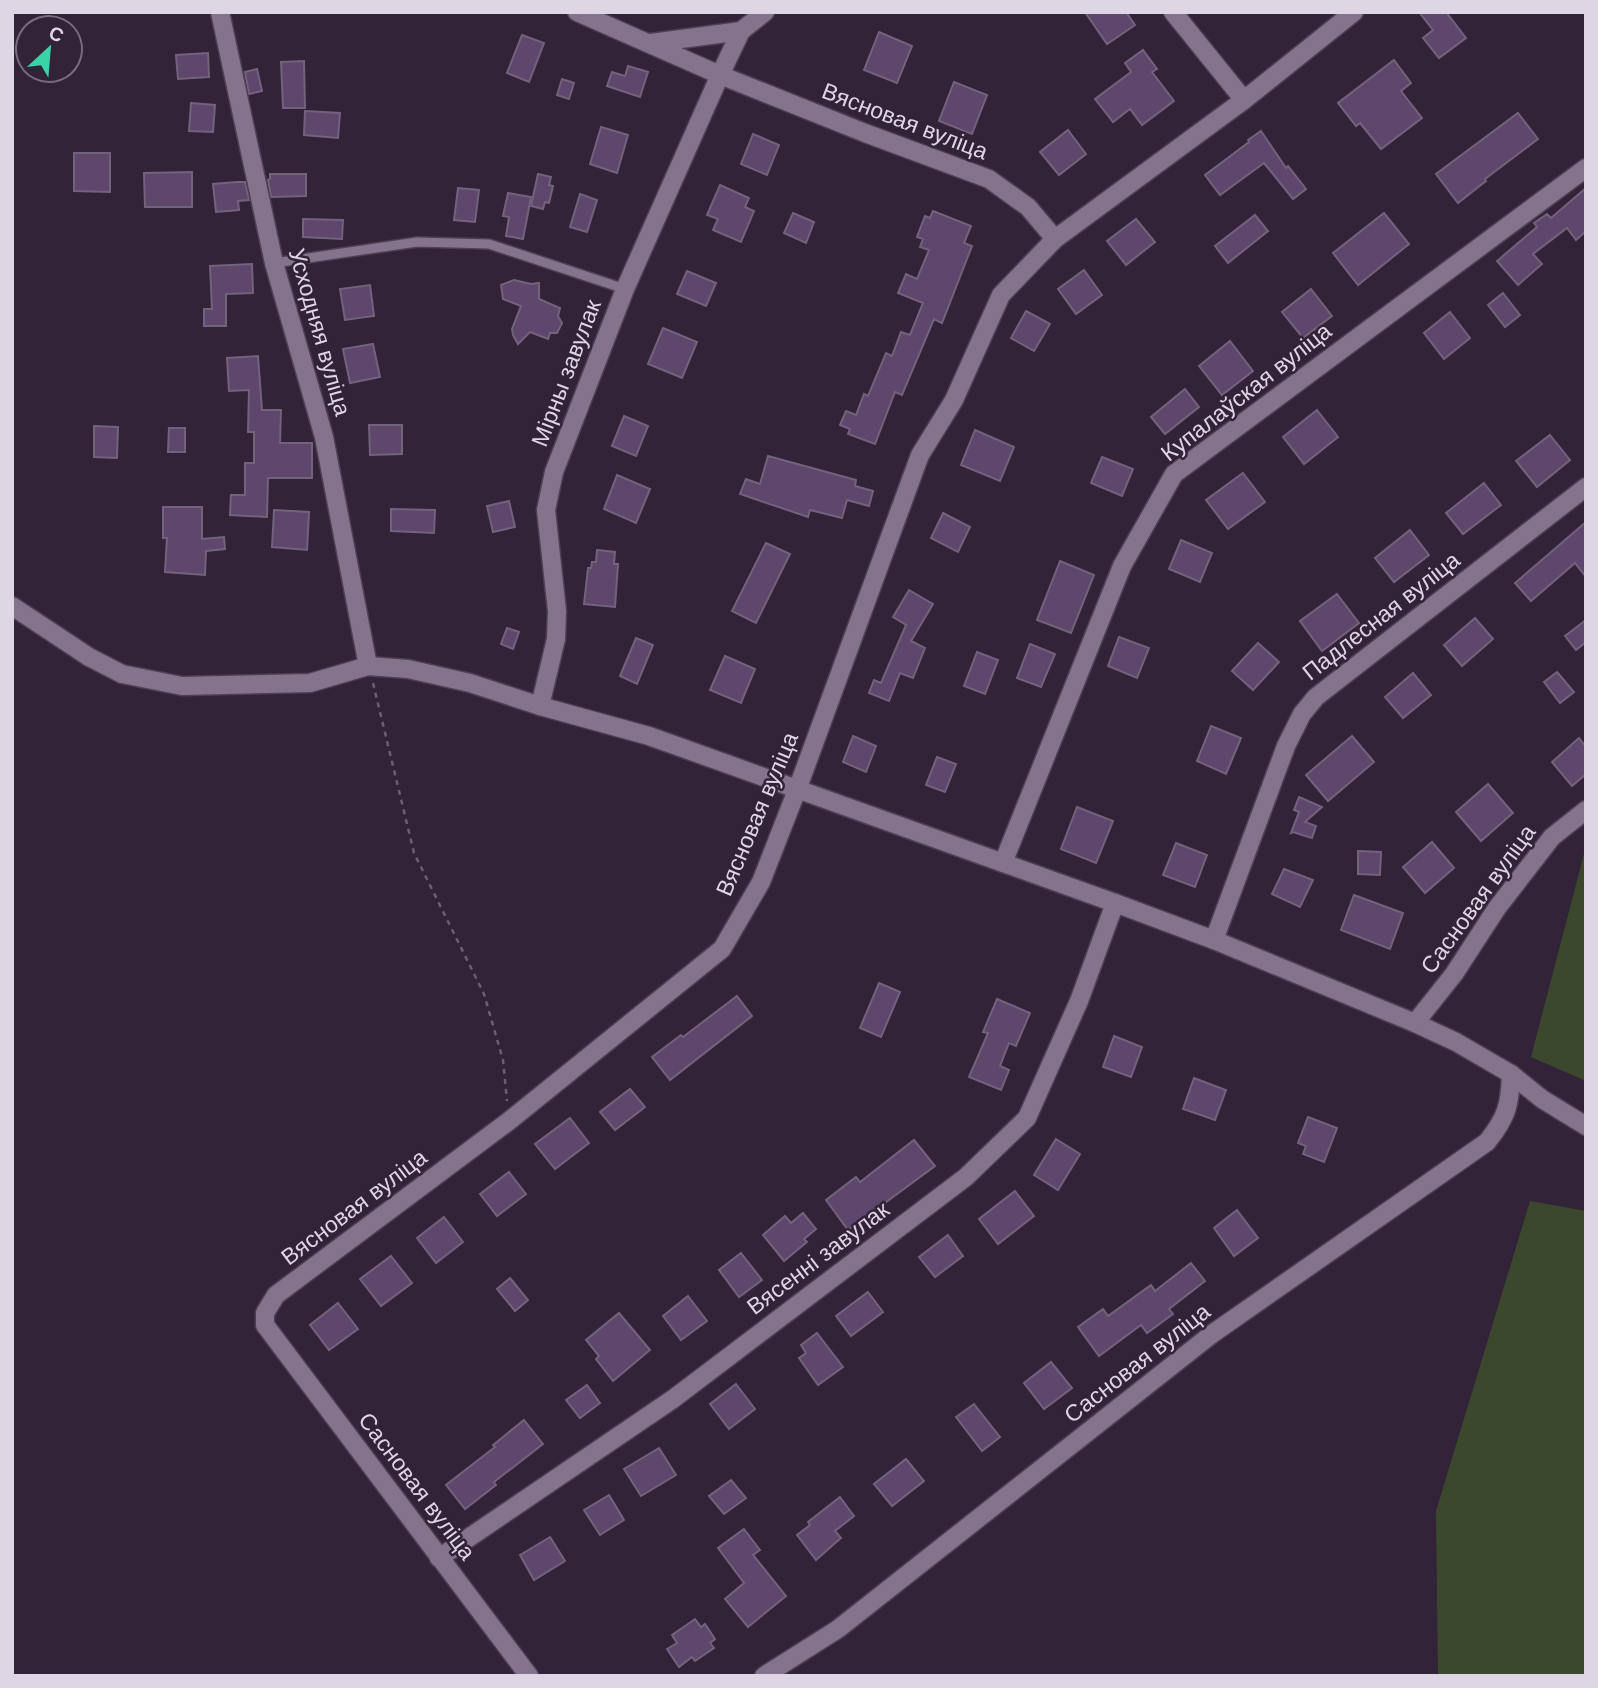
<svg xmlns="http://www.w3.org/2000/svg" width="1598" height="1688" viewBox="0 0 1598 1688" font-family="Helvetica,sans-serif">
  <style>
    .green { fill: #3c482d }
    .building { fill: #5f466c; stroke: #73627c; stroke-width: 2 }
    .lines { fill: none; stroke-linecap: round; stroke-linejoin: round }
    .lane-casing { stroke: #4c4053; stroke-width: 12 }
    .street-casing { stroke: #4c4053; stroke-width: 21 }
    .path { stroke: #6c5f72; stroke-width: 2.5; stroke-dasharray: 5 5; stroke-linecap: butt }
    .lane { stroke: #85738e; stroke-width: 9 }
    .street { stroke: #85738e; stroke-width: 18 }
    .labels { text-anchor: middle; stroke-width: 5; stroke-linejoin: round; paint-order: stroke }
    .street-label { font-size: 23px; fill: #dfd6e5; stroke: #322339 }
  </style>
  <rect width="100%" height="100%" fill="#322339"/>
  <g class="green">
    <path d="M1586 846V1081L1531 1057Z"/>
    <path d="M1530 1201 1586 1211V1676H1438L1436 1511Z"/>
  </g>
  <g class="building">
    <path d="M1085 12H1126L1135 25 1107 44Z"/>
    <path d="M1419 12H1446L1466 38 1439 58 1423 38 1433 30Z"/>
    <path d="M879 32 912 46 897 83 864 70Z"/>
    <path d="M522 35 544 43 529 82 507 73Z"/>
    <path d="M1143 50 1157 69 1152 72 1174 101 1142 125 1130 109 1113 122 1095 99 1131 72 1125 63Z"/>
    <path d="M208 53 209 77 178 79 176 55Z"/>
    <path d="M1394 60 1411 83 1401 91 1422 118 1381 149 1360 123 1356 126 1338 103Z"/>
    <path d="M304 61 305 108H283L281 62Z"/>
    <path d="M628 66 648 72 640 97 607 86 612 72 625 76Z"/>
    <path d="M257 69 262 91 249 94 245 72Z"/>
    <path d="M562 79 574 83 569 99 557 95Z"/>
    <path d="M954 82 987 95 972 134 939 121Z"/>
    <path d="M191 103 215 105 213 132 189 131Z"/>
    <path d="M305 111 340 113 338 138 304 135Z"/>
    <path d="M1518 113 1538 139 1485 179 1486 181 1458 203 1436 174Z"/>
    <path d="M601 127 628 135 617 173 590 164Z"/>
    <path d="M1068 130 1086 154 1059 175 1040 152Z"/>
    <path d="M1261 131 1286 168 1288 166 1306 189 1293 199 1264 163 1220 195 1205 175 1249 142 1248 140Z"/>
    <path d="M753 134 779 145 767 175 741 164Z"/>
    <path d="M74 153H110V192L74 191Z"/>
    <path d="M192 172V207H145L144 173Z"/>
    <path d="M270 174H306V196L271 197 268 180 270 179Z"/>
    <path d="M538 174 551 177 549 185 553 186 549 203 545 202 543 209 531 206Z"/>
    <path d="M237 182H245L249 200 238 201 239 210 216 212 213 184Z"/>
    <path d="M720 185 749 198 745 207 754 211 741 242 713 230 718 219 707 215Z"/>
    <path d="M458 188 479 190 475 222 454 220Z"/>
    <path d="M1586 188V231L1576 240 1567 228 1533 254 1542 264 1518 285 1497 261 1537 227 1534 223 1547 214 1551 218Z"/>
    <path d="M508 193 531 197 523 239 506 236 509 217 503 216Z"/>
    <path d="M580 194 597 200 587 232 570 227Z"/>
    <path d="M933 211 971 226 964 243 972 246 942 323 934 319 902 395 895 392 875 444 848 434 850 429 840 425 846 411 856 415 864 394 868 396 886 353 892 356 901 332 910 335 923 303 898 293 906 274 917 279 929 250 920 247 923 239 917 237 925 216 930 218Z"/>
    <path d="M793 213 814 222 806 243 784 233Z"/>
    <path d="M1384 213 1409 244 1358 285 1333 253Z"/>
    <path d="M1255 215 1268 231 1228 263 1215 246Z"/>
    <path d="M303 219 343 220 342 239 303 237Z"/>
    <path d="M1136 219 1155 242 1126 265 1107 241Z"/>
    <path d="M252 264 253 293 226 294V326H204V309H212L210 266Z"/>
    <path d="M1084 270 1102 295 1076 314 1058 289Z"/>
    <path d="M687 271 716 283 706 306 677 294Z"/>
    <path d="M514 280 531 284 539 283V299L560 308 558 316 562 323 557 333H550L548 339 530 332 518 344 513 335 512 329 521 306 503 299 501 285Z"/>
    <path d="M370 285 374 316 345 320 340 289Z"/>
    <path d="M1311 289 1332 316 1303 338 1282 312Z"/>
    <path d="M1503 293 1520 315 1505 327 1488 305Z"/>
    <path d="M1026 311 1050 324 1034 351 1011 338Z"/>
    <path d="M1450 312 1470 338 1444 359 1424 333Z"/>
    <path d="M663 328 697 342 682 378 648 364Z"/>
    <path d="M1230 341 1253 371 1222 395 1199 366Z"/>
    <path d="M373 344 380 377 350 383 343 349Z"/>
    <path d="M258 356 262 410H281L280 443H312V478H268L267 517 230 515 231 495H245V463H254V432H248L249 390 229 391 227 358Z"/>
    <path d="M1185 389 1199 407 1165 434 1151 417Z"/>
    <path d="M1317 410 1338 437 1304 464 1283 437Z"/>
    <path d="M624 416 648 426 636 456 612 446Z"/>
    <path d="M369 425H402V454L370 455Z"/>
    <path d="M94 426 118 427 117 458 94 457Z"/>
    <path d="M169 428H185V452H168Z"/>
    <path d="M975 430 1014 447 1000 481 961 465Z"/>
    <path d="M1550 435 1570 460 1537 487 1516 461Z"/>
    <path d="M768 456 856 480 855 486 873 491 869 506 847 500 842 518 810 510 808 517 740 494 746 479 760 484Z"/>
    <path d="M1102 457 1133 469 1122 496 1091 483Z"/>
    <path d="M1243 473 1265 502 1228 529 1206 500Z"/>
    <path d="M617 475 650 489 636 523 604 509Z"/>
    <path d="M1484 483 1501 505 1463 534 1446 513Z"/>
    <path d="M509 501 515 527 493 532 487 506Z"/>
    <path d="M163 507H202V539L224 537 225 549 206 551 205 575 165 572 167 538H163Z"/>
    <path d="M391 509 435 510 434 533 391 531Z"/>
    <path d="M274 510 309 512 307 550 272 547Z"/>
    <path d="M943 513 970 527 958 552 931 538Z"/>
    <path d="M1586 522V577L1575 563 1531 601 1515 583Z"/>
    <path d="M1410 530 1429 555 1394 582 1375 558Z"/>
    <path d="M1181 540 1212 553 1200 582 1169 569Z"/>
    <path d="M766 543 790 554 756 623 732 611Z"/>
    <path d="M597 550 615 552 614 564H618L615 607 584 604 588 568H591L592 562H596Z"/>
    <path d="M1060 561 1094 575 1071 633 1037 620Z"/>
    <path d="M909 590 933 604 911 641 925 648 913 678 900 673 889 701 869 693 874 680 881 683 906 625 893 617Z"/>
    <path d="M1337 594 1359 623 1322 651 1300 621Z"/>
    <path d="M1475 618 1493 639 1462 666 1444 645Z"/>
    <path d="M1586 620V642L1576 650 1565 636Z"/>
    <path d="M507 628 519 632 513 649 501 644Z"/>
    <path d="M1119 637 1149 648 1137 678 1108 666Z"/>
    <path d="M636 638 653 645 637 684 620 676Z"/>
    <path d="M1258 643 1279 662 1253 690 1232 671Z"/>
    <path d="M1030 644 1055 654 1041 687 1017 678Z"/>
    <path d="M977 652 998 660 985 694 964 686Z"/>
    <path d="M725 656 755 669 741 703 710 690Z"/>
    <path d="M1557 672 1574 692 1560 703 1544 682Z"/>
    <path d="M1413 673 1431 695 1403 718 1385 697Z"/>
    <path d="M1211 726 1241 738 1226 774 1197 761Z"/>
    <path d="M853 736 876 746 866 772 843 762Z"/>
    <path d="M1352 736 1374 762 1328 801 1306 775Z"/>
    <path d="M1579 738 1586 747V774L1572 786 1552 762Z"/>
    <path d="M937 757 956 764 945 792 926 785Z"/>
    <path d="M1488 784 1513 813 1481 841 1456 812Z"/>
    <path d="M1299 797 1322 807 1305 822 1316 826 1312 838 1293 832 1291 833 1299 812 1294 810Z"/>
    <path d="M1077 807 1113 821 1096 863 1061 849Z"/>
    <path d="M1432 842 1454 868 1425 893 1403 867Z"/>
    <path d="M1176 843 1207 855 1195 887 1163 875Z"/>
    <path d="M1358 851 1381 852 1380 875 1358 874Z"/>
    <path d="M1284 869 1313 880 1300 907 1272 894Z"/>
    <path d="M1354 895 1403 913 1390 949 1341 930Z"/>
    <path d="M879 983 900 992 881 1037 860 1028Z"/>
    <path d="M737 996 752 1016 670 1080 652 1057 681 1035 683 1037Z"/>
    <path d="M997 999 1030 1013 1016 1046 1009 1043 1000 1066 1009 1070 1001 1090 969 1077 988 1033 983 1032Z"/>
    <path d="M1114 1036 1142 1047 1131 1077 1103 1067Z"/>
    <path d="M1194 1078 1226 1090 1215 1120 1183 1109Z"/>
    <path d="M630 1089 645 1107 615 1130 600 1112Z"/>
    <path d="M1308 1117 1337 1128 1324 1162 1303 1154 1306 1146 1298 1143Z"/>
    <path d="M570 1118 589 1143 555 1169 535 1144Z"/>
    <path d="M1056 1139 1080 1154 1058 1190 1034 1175Z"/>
    <path d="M914 1140 935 1166 848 1230 826 1200 856 1177 860 1182Z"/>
    <path d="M509 1172 526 1194 497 1216 480 1194Z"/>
    <path d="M1015 1191 1034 1216 998 1244 979 1219Z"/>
    <path d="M1237 1210 1258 1238 1234 1256 1214 1228Z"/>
    <path d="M803 1213 816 1229 804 1239 807 1242 784 1261 763 1235 785 1216 791 1223Z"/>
    <path d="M444 1217 463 1242 436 1263 417 1238Z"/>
    <path d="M948 1235 963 1256 935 1277 919 1257Z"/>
    <path d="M741 1253 762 1280 739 1297 719 1270Z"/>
    <path d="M391 1256 412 1283 381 1306 360 1279Z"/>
    <path d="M1191 1263 1205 1281 1169 1309 1173 1314 1147 1333 1141 1325 1099 1356 1078 1327 1103 1309 1108 1316 1151 1285 1155 1291Z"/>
    <path d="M510 1278 528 1300 515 1311 497 1289Z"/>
    <path d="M868 1292 883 1312 851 1336 836 1316Z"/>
    <path d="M688 1296 707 1321 681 1340 663 1316Z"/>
    <path d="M338 1303 358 1329 329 1350 310 1325Z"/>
    <path d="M619 1313 650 1350 613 1381 596 1359 599 1356 586 1340Z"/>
    <path d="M817 1333 843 1367 818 1385 799 1358 806 1353 801 1345Z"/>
    <path d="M1051 1362 1072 1388 1044 1409 1024 1383Z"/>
    <path d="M736 1384 755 1409 729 1429 710 1404Z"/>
    <path d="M587 1385 600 1403 580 1418 566 1400Z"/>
    <path d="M974 1404 1000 1437 982 1451 956 1417Z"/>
    <path d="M524 1420 543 1444 494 1482 496 1485 465 1509 446 1485 495 1447 493 1445Z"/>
    <path d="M659 1448 676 1475 641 1496 624 1469Z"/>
    <path d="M906 1459 924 1481 892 1506 874 1484Z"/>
    <path d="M731 1480 746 1498 724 1514 709 1496Z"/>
    <path d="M609 1495 624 1520 600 1535 584 1510Z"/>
    <path d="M840 1497 854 1516 835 1531 841 1538 816 1560 797 1535 810 1525 808 1522Z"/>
    <path d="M744 1529 760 1550 753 1555 786 1596 748 1627 725 1599 744 1583 718 1548Z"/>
    <path d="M550 1537 565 1561 534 1580 520 1555Z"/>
    <path d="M695 1619 701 1627 705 1624 715 1639 710 1643 714 1648 695 1661 692 1657 679 1667 667 1649 677 1643 672 1635Z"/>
  </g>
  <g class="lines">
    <defs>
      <path id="lane" d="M274 263 417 242 489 244 625 289"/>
      <g id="street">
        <path d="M220 12 274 263 324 437 368 666"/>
        <path d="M577 12 720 75 865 133 989 179 1028 207 1055 239"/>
        <path d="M1173 12 1244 100"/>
        <path d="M651 43 741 31"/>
        <path d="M12 606 89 657 122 674 182 686 310 683 368 666 408 669 470 683 540 706 649 736 1115 903 1214 940 1415 1023 1456 1042 1511 1074 1542 1099 1586 1126"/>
        <path d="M540 706 556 639 557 611 546 510 554 472 625 289 720 75 741 31 765 12"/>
        <path d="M1003 863 1122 566 1174 474 1586 168"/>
        <path d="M1214 940 1286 746 1302 714 1316 697 1586 487"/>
        <path d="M1415 1023 1454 974 1497 908 1552 837 1586 810"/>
        <path d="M439 1558 673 1399 966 1177 1027 1118 1079 1001 1115 903"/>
        <path d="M529 1676 265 1325V1313L276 1295 509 1121 722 949 761 882 797 790 920 455 954 400 1001 295 1055 239 1244 100 1354 12"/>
        <path d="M764 1676 838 1629 1212 1334 1487 1142C1507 1117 1510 1105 1511 1074"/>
      </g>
    </defs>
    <use href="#lane" class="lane-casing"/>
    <use href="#street" class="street-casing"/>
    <path class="path" d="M373 683 414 853 484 994 503 1060 507 1101"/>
    <use href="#lane" class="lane"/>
    <use href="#street" class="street"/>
  </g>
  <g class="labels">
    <g class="street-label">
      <text transform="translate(905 121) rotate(21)" y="8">Вясновая вуліца</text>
      <text transform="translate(320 332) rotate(74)" y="8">Усходняя вуліца</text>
      <text transform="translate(566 373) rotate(-69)" y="8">Мірны завулак</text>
      <text transform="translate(1246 392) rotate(-38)" y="8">Купалаўская вуліца</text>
      <text transform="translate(1381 616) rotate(-38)" y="8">Падлесная вуліца</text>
      <text transform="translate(757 814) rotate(-67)" y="8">Вясновая вуліца</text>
      <text transform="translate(1478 899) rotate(-54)" y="8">Сасновая вуліца</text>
      <text transform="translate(354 1207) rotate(-37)" y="8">Вясновая вуліца</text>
      <text transform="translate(818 1258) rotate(-37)" y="8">Вясенні завулак</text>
      <text transform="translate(1137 1363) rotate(-38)" y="8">Сасновая вуліца</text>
      <text transform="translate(417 1486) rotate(53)" y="8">Сасновая вуліца</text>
    </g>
  </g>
  <rect width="1598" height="1688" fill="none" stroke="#dfd6e5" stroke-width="28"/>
  <g transform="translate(49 49) rotate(26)"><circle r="33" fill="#322339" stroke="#776b7e" stroke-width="2"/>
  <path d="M0-5L12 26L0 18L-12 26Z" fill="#39d4a5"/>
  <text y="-10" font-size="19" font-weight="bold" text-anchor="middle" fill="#dfd6e5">С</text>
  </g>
</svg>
